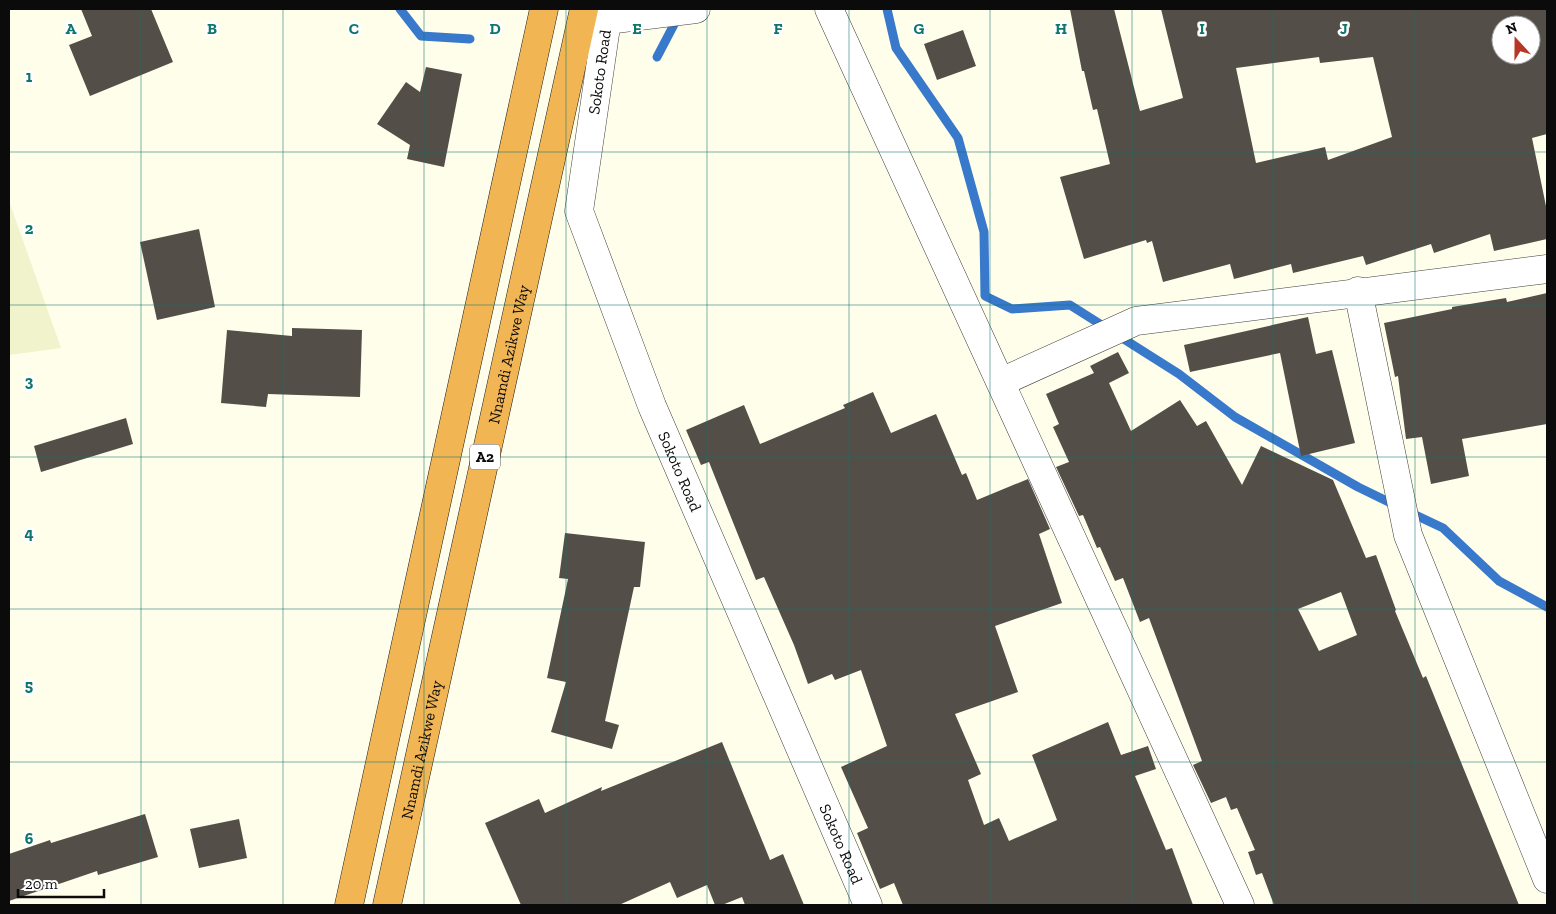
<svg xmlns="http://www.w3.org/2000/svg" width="1556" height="914" viewBox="0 0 1556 914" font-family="'Zilla Slab',serif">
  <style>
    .farmland { fill: #f0f3cb }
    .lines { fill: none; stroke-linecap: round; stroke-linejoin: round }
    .stream { stroke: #3879cb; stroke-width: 9 }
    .building { fill: #544e48; fill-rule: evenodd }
    .minor-casing { stroke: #3e3e3e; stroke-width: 29 }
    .highway-casing { stroke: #1c1c1c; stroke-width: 29 }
    .minor { stroke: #fff; stroke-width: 28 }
    .highway { stroke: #f2b554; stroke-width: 28 }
    .grid { fill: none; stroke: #0f766e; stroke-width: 1; stroke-opacity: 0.55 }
    .labels { text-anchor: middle; stroke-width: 5; stroke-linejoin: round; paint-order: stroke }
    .shield { fill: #fff; stroke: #545454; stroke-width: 1 }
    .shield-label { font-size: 15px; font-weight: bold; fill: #0b0b0b }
    .street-label { font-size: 16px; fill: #0b0b0b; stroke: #fff }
    .grid-label { font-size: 16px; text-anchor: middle; font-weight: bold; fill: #0f766e; stroke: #fff; stroke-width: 5; stroke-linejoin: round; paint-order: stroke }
  </style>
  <rect width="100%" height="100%" fill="#fffeea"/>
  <path class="farmland" d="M9 201 61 348 9 355Z"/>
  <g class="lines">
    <g class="stream">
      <path d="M400 9 421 36 470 39"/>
      <path d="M887 9 896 48 958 138 984 232 985 296 1012 309 1070 305 1179 374 1235 417 1358 487 1397 506"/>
      <path d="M657 57 679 15"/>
      <path d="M1409 512 1443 528 1499 581 1547 607"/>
    </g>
  </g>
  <g class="building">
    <path d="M81 9H151L173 62 90 96 69 45 92 36Z"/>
    <path d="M1070 9H1114L1140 111 1183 98 1161 9H1547V134L1532 138 1547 211V239L1494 251 1490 234 1434 253 1431 244 1366 265 1363 256 1293 273 1291 264 1234 279 1230 264 1163 282 1152 241 1147 243 1146 240 1084 259 1060 177 1110 164 1097 109 1093 110 1084 71H1082ZM1501 25H1531V55H1501ZM1319 57 1320 63 1373 57 1392 137 1328 160 1325 147 1256 163 1236 68Z"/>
    <path d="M963 30 976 66 937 80 924 44Z"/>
    <path d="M426 67 462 74 444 167 407 159 410 145 377 124 406 82 420 92Z"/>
    <path d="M199 229 215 307 157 320 140 242Z"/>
    <path d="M1547 293V424L1462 439 1469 476 1431 484 1422 437 1406 439 1398 376 1395 377 1384 323 1452 309V307L1506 298 1507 302Z"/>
    <path d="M1308 317 1316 354 1332 350 1355 443 1301 456 1280 353 1190 372 1184 345Z"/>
    <path d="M292 328 362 330 360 397 268 394 266 407 221 403 227 330 292 336Z"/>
    <path d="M1118 352 1129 373 1109 383 1131 431 1180 400 1197 426 1206 421 1242 485 1261 446 1333 480 1366 558 1376 555 1396 610 1395 611 1423 678 1426 676 1519 905H1274L1262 873 1256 875 1248 852 1255 850 1237 808 1231 810 1226 797 1211 803 1193 765 1202 761 1149 618 1140 622 1123 578 1115 581 1100 547 1097 548 1083 515 1079 516 1056 467 1069 462 1053 427 1059 424 1046 394 1094 373 1090 366ZM1341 592 1357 635 1319 651 1298 609Z"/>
    <path d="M873 392 891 433 936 414 962 475 966 473 977 500 1028 479 1050 529 1039 534 1062 603 995 626 1018 692 955 714 981 774 968 780 984 825 999 818 1009 841 1057 820 1032 755 1108 722 1121 755 1148 746 1156 769 1135 776 1166 850 1172 848 1193 905H903L894 883 880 889 857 833 868 828 841 767 887 746 861 670 835 680 832 674 808 684 794 645 764 577 756 580 709 462 701 465 686 430 744 405 760 444 845 408 843 405Z"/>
    <path d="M126 418 133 444 41 472 34 446Z"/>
    <path d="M565 533 645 542 640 587H634L605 721 619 725 612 749 551 732 566 682 547 678 568 579 559 578Z"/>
    <path d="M722 742 770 860 783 854 804 905H745L742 897 722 905H715L707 885 677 898 670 882 619 905H521L485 823 539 799 545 813 602 787 601 791Z"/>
    <path d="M145 814 158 857 98 875 97 871 9 901V854L50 840 51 843Z"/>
    <path d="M239 819 247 858 199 868 190 829Z"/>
  </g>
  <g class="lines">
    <defs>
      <g id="minor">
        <path id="s1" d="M696 9 607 20 579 211 652 406 868 905"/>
        <path d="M829 9 1240 905"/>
        <path d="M1358 291 1408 535 1547 879"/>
        <path d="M1001 382 1136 321 1547 269"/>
      </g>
      <g id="highway">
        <path d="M349 905 544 9"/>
        <path id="s2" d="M387 905 584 9"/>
      </g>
    </defs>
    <use href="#minor" class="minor-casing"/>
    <use href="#highway" class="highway-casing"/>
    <use href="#minor" class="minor"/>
    <use href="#highway" class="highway"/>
  </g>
  <path class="grid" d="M141 9V905M283 9V905M424 9V905M566 9V905M707 9V905M849 9V905M990 9V905M1132 9V905M1273 9V905M1415 9V905M9 152H1547M9 305H1547M9 457H1547M9 609H1547M9 762H1547"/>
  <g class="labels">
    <rect class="shield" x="470" y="444.5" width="30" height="25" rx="4"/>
    <g class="shield-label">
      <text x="485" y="462">A2</text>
    </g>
    <g class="street-label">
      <text transform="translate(599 72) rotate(-82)" y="6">Sokoto Road</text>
      <text dy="6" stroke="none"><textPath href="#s2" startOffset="564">Nnamdi Azikwe Way</textPath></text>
      <text dy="6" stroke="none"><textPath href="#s1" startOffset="562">Sokoto Road</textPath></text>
      <text dy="6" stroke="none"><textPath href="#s2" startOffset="159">Nnamdi Azikwe Way</textPath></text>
      <text dy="6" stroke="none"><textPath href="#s1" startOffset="968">Sokoto Road</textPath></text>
    </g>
  </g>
  <g class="grid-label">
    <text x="71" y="34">A</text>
    <text x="212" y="34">B</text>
    <text x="354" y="34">C</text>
    <text x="495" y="34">D</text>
    <text x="637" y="34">E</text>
    <text x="778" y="34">F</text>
    <text x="919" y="34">G</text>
    <text x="1061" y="34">H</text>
    <text x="1202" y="34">I</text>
    <text x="1344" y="34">J</text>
    <text x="29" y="82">1</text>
    <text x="29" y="234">2</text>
    <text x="29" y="387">3</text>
    <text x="29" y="539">4</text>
    <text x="29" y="691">5</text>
    <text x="29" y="844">6</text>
  </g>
  <rect width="1556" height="914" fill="none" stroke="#0b0b0b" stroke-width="20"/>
  <g transform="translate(1516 40) rotate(339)"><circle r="24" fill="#ffffff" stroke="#9d9d9d"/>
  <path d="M0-4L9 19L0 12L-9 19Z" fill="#b83626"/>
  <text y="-8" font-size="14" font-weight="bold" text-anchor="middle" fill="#0b0b0b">N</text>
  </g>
  <path d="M18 889v8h86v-8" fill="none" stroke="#0b0b0b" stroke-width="2.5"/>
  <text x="25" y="889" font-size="15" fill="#0b0b0b" stroke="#ffffff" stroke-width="4" paint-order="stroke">20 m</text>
</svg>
